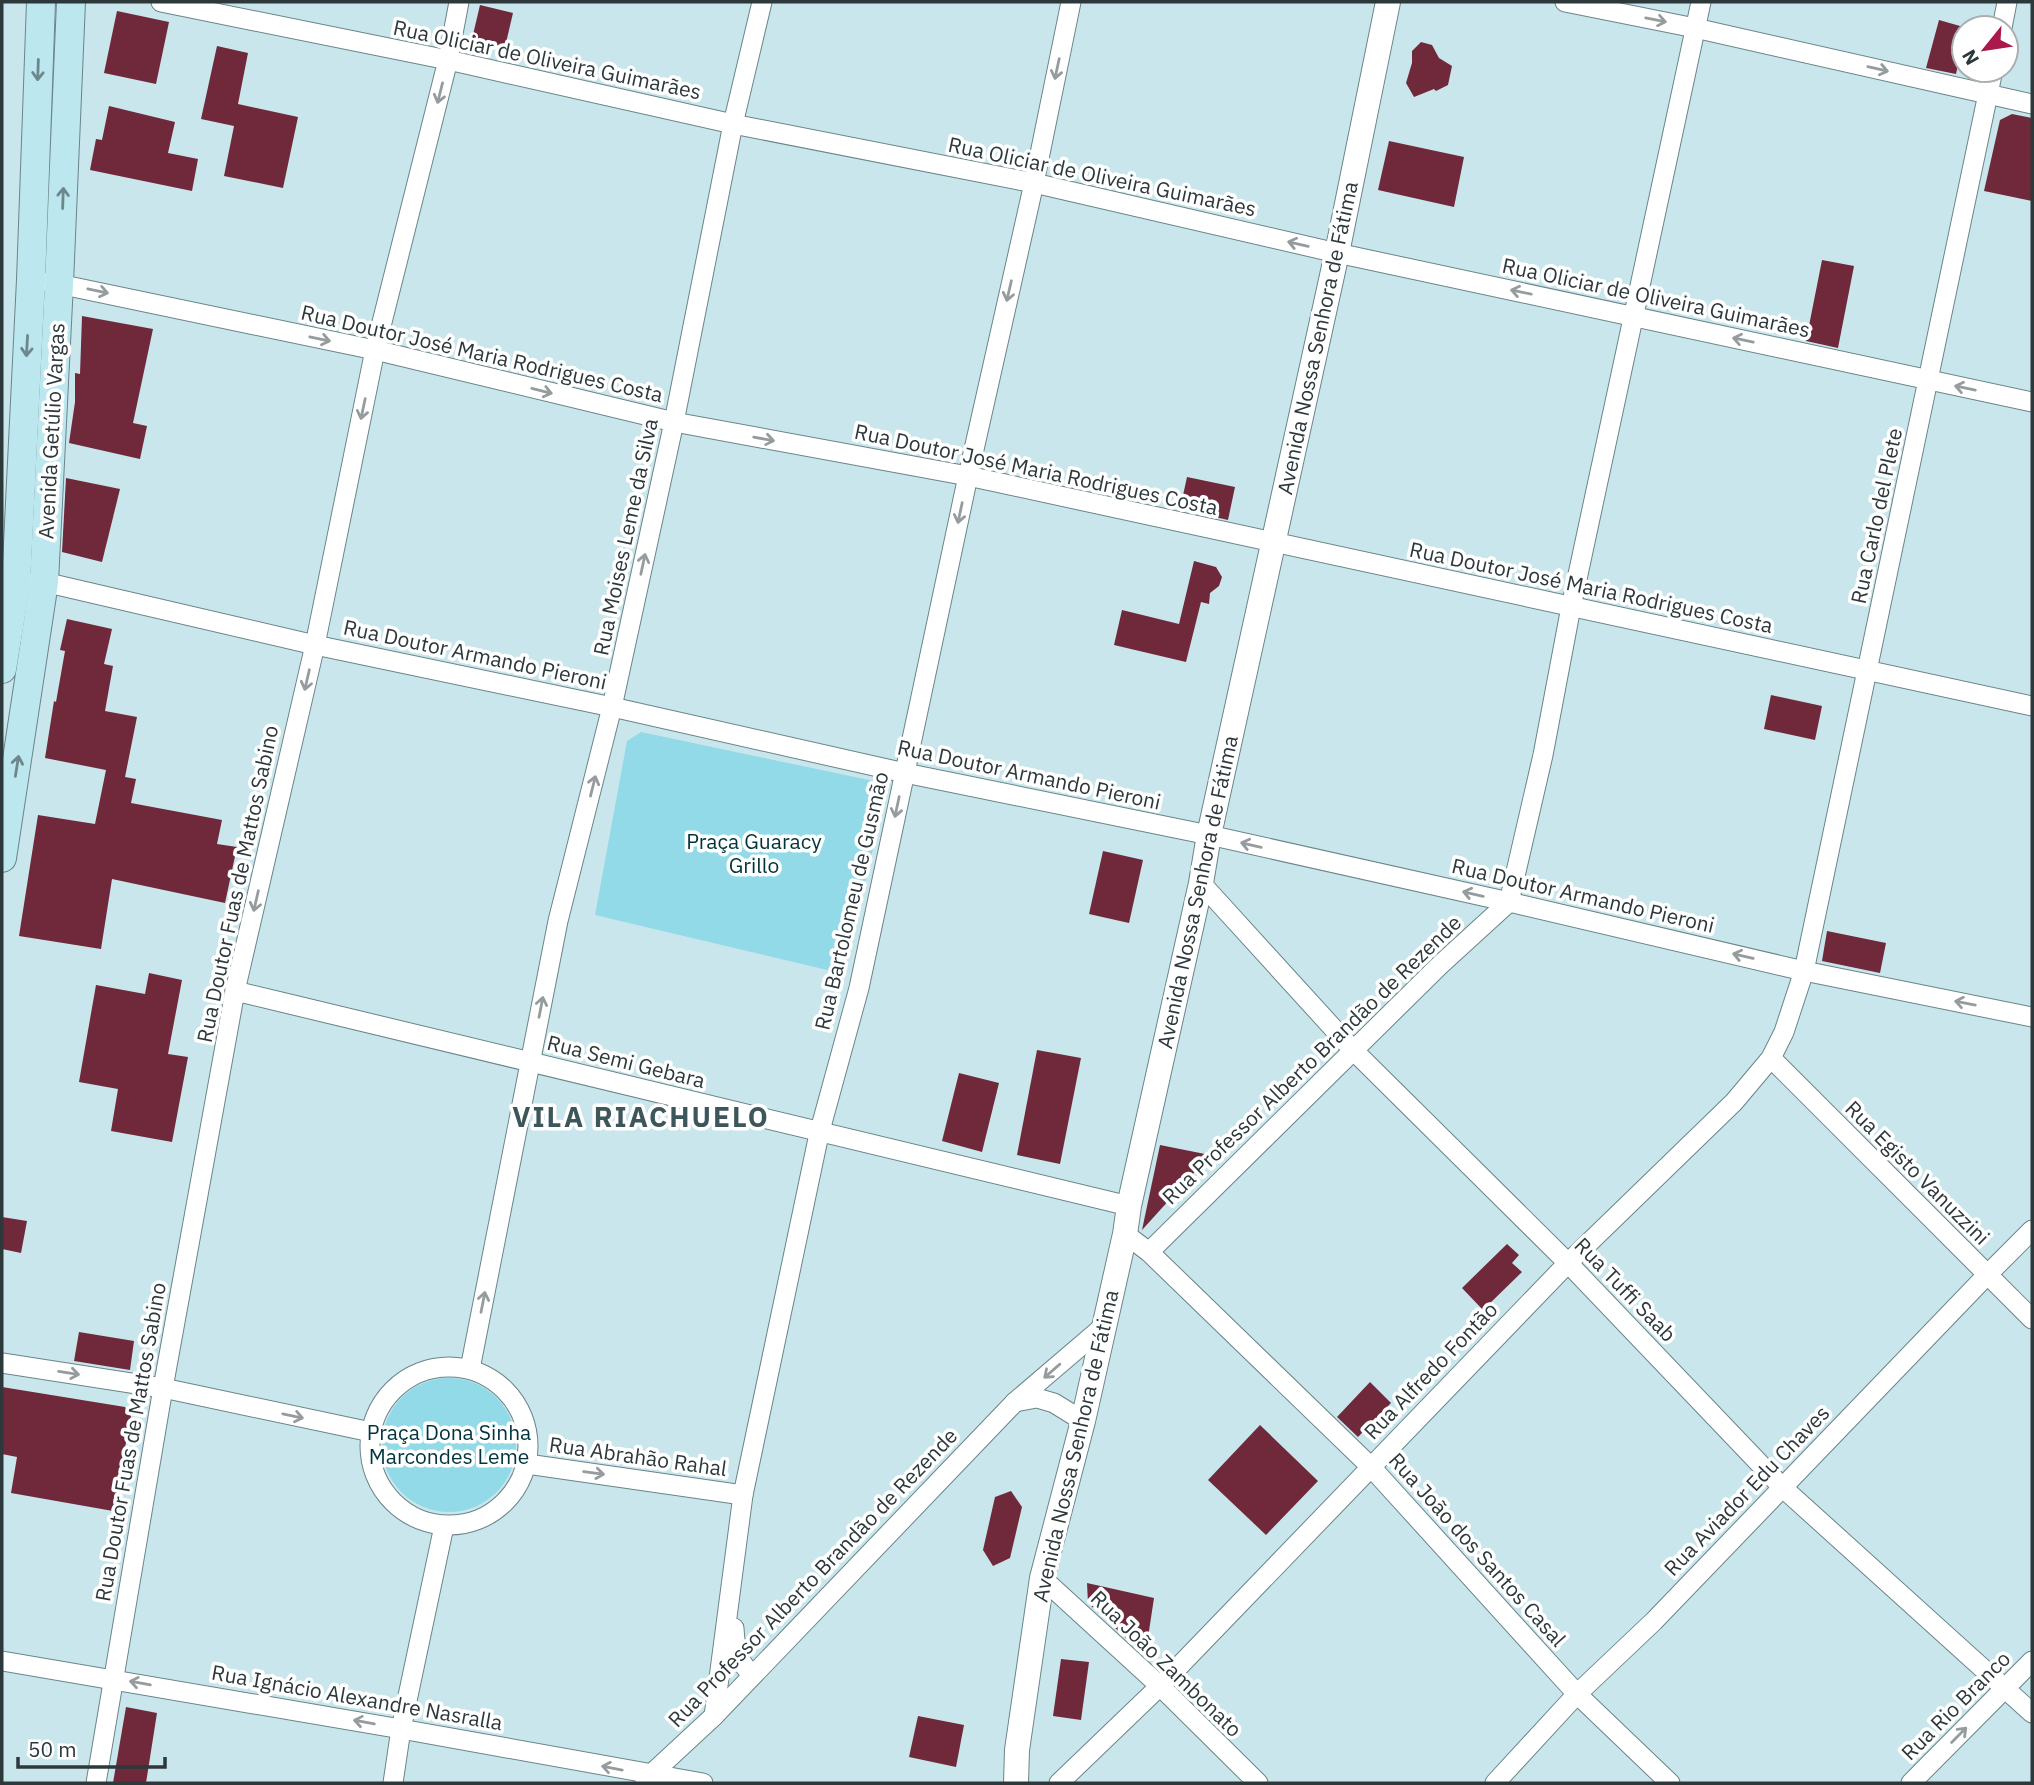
<svg xmlns="http://www.w3.org/2000/svg" width="2034" height="1785" viewBox="0 0 2034 1785" font-family="'IBM Plex Sans',sans-serif">
  <style>
    .green { fill: #93dae8 }
    .building { fill: #6f293a }
    .lines { fill: none; stroke-linecap: round; stroke-linejoin: round }
    .minor-casing { stroke: #6a858a; stroke-width: 21 }
    .tertiary-casing { stroke: #6a858a; stroke-width: 26 }
    .secondary-casing { stroke: #6a858a; stroke-width: 30 }
    .minor { stroke: #fff; stroke-width: 19 }
    .tertiary { stroke: #fff; stroke-width: 24 }
    .secondary { stroke: #bce7ee; stroke-width: 28 }
    .oneway { stroke: #969c9d }
    .oneway2 { stroke: #6d878c }
    .labels { text-anchor: middle; stroke-width: 7; stroke-linejoin: round; paint-order: stroke }
    .street-label { font-size: 21px; fill: #2d383b; stroke: #fff }
    .park-label { font-size: 21px; fill: #00343c; stroke: #fff }
    .district-label { font-size: 28px; font-weight: bold; letter-spacing: 2px; fill: #3c565b; stroke: #fff }
  </style>
  <rect width="100%" height="100%" fill="#c9e6ec"/>
  <g class="green">
    <path d="M641 732 888 784 844 974 595 915 627 741Z"/>
    <circle cx="449" cy="1445" r="67"/>
  </g>
  <g class="building">
    <path d="M480 5 513 13 505 47 472 39Z"/>
    <path d="M117 11 169 22 156 84 104 73Z"/>
    <path d="M1939 20 1967 28H1964V39L1956 74 1926 68Z"/>
    <path d="M1421 42 1432 45 1439 58 1452 66 1448 85 1436 91 1434 89 1414 97 1406 83 1412 63V51Z"/>
    <path d="M217 46 248 53 238 104 298 117 283 188 224 176 234 126 201 119Z"/>
    <path d="M109 106 175 122 168 153 198 159 192 191 90 170 96 139 102 140Z"/>
    <path d="M2012 114 2032 118V201L1984 191 2000 120Z"/>
    <path d="M1389 141 1464 157 1454 207 1378 190Z"/>
    <path d="M1822 260 1854 266 1838 348 1806 341Z"/>
    <path d="M82 316 153 329 133 423 147 426 140 459 69 443 75 402V373L80 374Z"/>
    <path d="M1187 477 1235 487 1228 520 1180 509Z"/>
    <path d="M66 478 120 489 102 562 62 552Z"/>
    <path d="M1194 561 1216 567 1222 577 1219 586 1210 593 1209 604 1201 602 1186 662 1114 645 1122 610 1179 624Z"/>
    <path d="M67 619 112 629 104 664 113 666 105 711 137 717 125 777 136 779 131 803 222 820 217 844 237 847 225 903 112 879 101 949 19 936 38 815 95 824 106 770 45 758 54 701 56 702 65 651 60 650Z"/>
    <path d="M1771 695 1822 706 1815 740 1764 729Z"/>
    <path d="M1103 851 1143 860 1129 923 1089 914Z"/>
    <path d="M1827 931 1886 943 1880 973 1822 961Z"/>
    <path d="M149 973 182 980 168 1054 188 1057 172 1142 111 1131 118 1089 79 1082 96 985 145 994Z"/>
    <path d="M1037 1050 1081 1058 1060 1164 1017 1155Z"/>
    <path d="M959 1073 999 1083 982 1152 942 1141Z"/>
    <path d="M1160 1145 1210 1155 1142 1230Z"/>
    <path d="M2 1217 27 1221 21 1253 2 1249Z"/>
    <path d="M1507 1244 1519 1255 1512 1263 1522 1272 1483 1310 1462 1288Z"/>
    <path d="M79 1332 134 1341 130 1370 74 1361Z"/>
    <path d="M1370 1382 1391 1403 1358 1437 1337 1417Z"/>
    <path d="M2 1387 125 1407 131 1416 113 1511 11 1493 17 1457 2 1454Z"/>
    <path d="M1260 1425 1318 1481 1266 1535 1208 1480Z"/>
    <path d="M1011 1491 1022 1507 1010 1558 993 1566 983 1550 995 1497Z"/>
    <path d="M1087 1583 1154 1598 1147 1644 1139 1650 1088 1603Z"/>
    <path d="M1061 1659 1089 1662 1081 1720 1053 1716Z"/>
    <path d="M126 1707 157 1713 146 1783H113Z"/>
    <path d="M918 1716 964 1725 956 1767 909 1757Z"/>
  </g>
  <g class="lines">
    <defs>
      <g id="minor">
        <path d="M161 2 448 60 733 124 1034 183 1337 253 2032 402"/>
        <path d="M1565 2 1695 28 2032 104"/>
        <path d="M2002 28 2007 2"/>
        <path d="M49 282 375 350 674 422 968 476 2032 706"/>
        <path d="M33 583 44 582 315 645 612 707 905 773 1209 835 1509 902 1804 971 2032 1017"/>
        <path d="M1201 883 1353 1050 1568 1263 1782 1487 2032 1713"/>
        <path d="M235 991C533 1062 830 1137 1129 1206"/>
        <path d="M1771 1058 2032 1319"/>
        <path d="M1125 1234 1149 1252 1371 1467 1577 1694 1670 1783"/>
        <path d="M1149 1252 1440 965 1509 902 1543 755 1571 607 1701 2"/>
        <path d="M2 1363 163 1388 371 1432"/>
        <circle cx="449" cy="1446" r="79"/>
        <path d="M470 1369 558 921 612 707 674 422 733 124 762 2"/>
        <path d="M1083 1421 1054 1403 1037 1398 1015 1402 1104 1326"/>
        <path d="M527 1464 743 1495"/>
        <path d="M1042 1578 1160 1686 1258 1783"/>
        <path d="M734 1628C735 1647 737 1662 753 1675"/>
        <path d="M2 1661 401 1729 703 1783"/>
        <path d="M714 1716 743 1495 819 1134 859 988 968 476 1034 183 1071 2"/>
        <path d="M645 1780 714 1716 1015 1402"/>
        <path d="M96 1783 163 1388 235 991 315 645 375 350 448 60 459 2"/>
        <path d="M393 1783 401 1729 444 1526"/>
        <path d="M1059 1783 1160 1686 1568 1263 1734 1102 1771 1058 1784 1032 1804 971 1993 70"/>
        <path d="M1495 1783 1577 1694 1654 1621 1987 1275 2032 1230"/>
        <path d="M1911 1783 2032 1661"/>
      </g>
      <path id="tertiary" d="M1016 1783 1017 1750 1042 1578 1083 1421 1125 1234 1129 1206 1201 883 1209 835 1337 253 1388 2"/>
      <g id="secondary">
        <path d="M2 669 16 584 31 280 41 2"/>
        <path d="M2 858 44 582 59 283 71 2"/>
      </g>
    </defs>
    <use href="#minor" class="minor-casing"/>
    <use href="#tertiary" class="tertiary-casing"/>
    <use href="#secondary" class="secondary-casing"/>
    <use href="#minor" class="minor"/>
    <use href="#tertiary" class="tertiary"/>
    <use href="#secondary" class="secondary"/>
  </g>
  <defs><path id="oneway-shaft" d="M-6 0H5M1.5-3L5.5 0L1.5 3" fill="none" stroke-width="1.6" stroke-linecap="round" stroke-linejoin="round" transform="scale(1.75)"/></defs>
  <g class="oneway">
    <use href="#oneway-shaft" transform="translate(1656 20) rotate(11)"/>
    <use href="#oneway-shaft" transform="translate(1057 69) rotate(102)"/>
    <use href="#oneway-shaft" transform="translate(1878 69) rotate(13)"/>
    <use href="#oneway-shaft" transform="translate(440 93) rotate(104)"/>
    <use href="#oneway-shaft" transform="translate(1298 244) rotate(-167)"/>
    <use href="#oneway-shaft" transform="translate(98 291) rotate(12)"/>
    <use href="#oneway-shaft" transform="translate(1009 291) rotate(103)"/>
    <use href="#oneway-shaft" transform="translate(1521 292) rotate(-168)"/>
    <use href="#oneway-shaft" transform="translate(320 339) rotate(12)"/>
    <use href="#oneway-shaft" transform="translate(1743 340) rotate(-168)"/>
    <use href="#oneway-shaft" transform="translate(1965 388) rotate(-168)"/>
    <use href="#oneway-shaft" transform="translate(542 391) rotate(14)"/>
    <use href="#oneway-shaft" transform="translate(363 409) rotate(102)"/>
    <use href="#oneway-shaft" transform="translate(764 439) rotate(10)"/>
    <use href="#oneway-shaft" transform="translate(960 513) rotate(102)"/>
    <use href="#oneway-shaft" transform="translate(643 564) rotate(-78)"/>
    <use href="#oneway-shaft" transform="translate(307 680) rotate(103)"/>
    <use href="#oneway-shaft" transform="translate(593 786) rotate(-76)"/>
    <use href="#oneway-shaft" transform="translate(897 807) rotate(102)"/>
    <use href="#oneway-shaft" transform="translate(1251 845) rotate(-167)"/>
    <use href="#oneway-shaft" transform="translate(1473 894) rotate(-167)"/>
    <use href="#oneway-shaft" transform="translate(256 901) rotate(103)"/>
    <use href="#oneway-shaft" transform="translate(1743 956) rotate(-167)"/>
    <use href="#oneway-shaft" transform="translate(1965 1003) rotate(-169)"/>
    <use href="#oneway-shaft" transform="translate(541 1007) rotate(-79)"/>
    <use href="#oneway-shaft" transform="translate(483 1302) rotate(-79)"/>
    <use href="#oneway-shaft" transform="translate(1052 1371) rotate(139)"/>
    <use href="#oneway-shaft" transform="translate(69 1373) rotate(9)"/>
    <use href="#oneway-shaft" transform="translate(293 1416) rotate(12)"/>
    <use href="#oneway-shaft" transform="translate(594 1473) rotate(8)"/>
    <use href="#oneway-shaft" transform="translate(140 1683) rotate(-170)"/>
    <use href="#oneway-shaft" transform="translate(364 1722) rotate(-170)"/>
    <use href="#oneway-shaft" transform="translate(1959 1735) rotate(-45)"/>
    <use href="#oneway-shaft" transform="translate(612 1768) rotate(-169)"/>
  </g>
  <g class="oneway2">
    <use href="#oneway-shaft" transform="translate(38 70) rotate(92)"/>
    <use href="#oneway-shaft" transform="translate(63 198) rotate(-88)"/>
    <use href="#oneway-shaft" transform="translate(27 346) rotate(93)"/>
    <use href="#oneway-shaft" transform="translate(17 766) rotate(-81)"/>
  </g>
  <g class="labels">
    <g class="street-label">
      <text transform="translate(547 60) rotate(12)" y="7">Rua Oliciar de Oliveira Guimarães</text>
      <text transform="translate(1102 177) rotate(12)" y="7">Rua Oliciar de Oliveira Guimarães</text>
      <text transform="translate(1656 298) rotate(12)" y="7">Rua Oliciar de Oliveira Guimarães</text>
      <text transform="translate(1318 338) rotate(-78)" y="7">Avenida Nossa Senhora de Fátima</text>
      <text transform="translate(482 354) rotate(13)" y="7">Rua Doutor José Maria Rodrigues Costa</text>
      <text transform="translate(52 431) rotate(-87)" y="7">Avenida Getúlio Vargas</text>
      <text transform="translate(1036 470) rotate(12)" y="7">Rua Doutor José Maria Rodrigues Costa</text>
      <text transform="translate(1877 516) rotate(-78)" y="7">Rua Carlo del Plete</text>
      <text transform="translate(626 537) rotate(-78)" y="7">Rua Moises Leme da Silva</text>
      <text transform="translate(1591 588) rotate(12)" y="7">Rua Doutor José Maria Rodrigues Costa</text>
      <text transform="translate(475 655) rotate(12)" y="7">Rua Doutor Armando Pieroni</text>
      <text transform="translate(1029 775) rotate(12)" y="7">Rua Doutor Armando Pieroni</text>
      <text transform="translate(238 884) rotate(-78)" y="7">Rua Doutor Fuas de Mattos Sabino</text>
      <text transform="translate(1198 892) rotate(-78)" y="7">Avenida Nossa Senhora de Fátima</text>
      <text transform="translate(1583 896) rotate(13)" y="7">Rua Doutor Armando Pieroni</text>
      <text transform="translate(852 901) rotate(-77)" y="7">Rua Bartolomeu de Gusmão</text>
      <text transform="translate(1312 1060) rotate(-44)" y="7">Rua Professor Alberto Brandão de Rezende</text>
      <text transform="translate(626 1062) rotate(14)" y="7">Rua Semi Gebara</text>
      <text transform="translate(1917 1173) rotate(45)" y="7">Rua Egisto Vanuzzini</text>
      <text transform="translate(1625 1290) rotate(46)" y="7">Rua Tuffi Saab</text>
      <text transform="translate(1431 1371) rotate(-46)" y="7">Rua Alfredo Fontão</text>
      <text transform="translate(131 1442) rotate(-80)" y="7">Rua Doutor Fuas de Mattos Sabino</text>
      <text transform="translate(1076 1446) rotate(-77)" y="7">Avenida Nossa Senhora de Fátima</text>
      <text transform="translate(638 1457) rotate(8)" y="7">Rua Abrahão Rahal</text>
      <text transform="translate(1747 1491) rotate(-46)" y="7">Rua Aviador Edu Chaves</text>
      <text transform="translate(1477 1550) rotate(48)" y="7">Rua João dos Santos Casal</text>
      <text transform="translate(813 1578) rotate(-46)" y="7">Rua Professor Alberto Brandão de Rezende</text>
      <text transform="translate(1166 1664) rotate(44)" y="7">Rua João Zambonato</text>
      <text transform="translate(357 1698) rotate(10)" y="7">Rua Ignácio Alexandre Nasralla</text>
      <text transform="translate(1956 1706) rotate(-45)" y="7">Rua Rio Branco</text>
    </g>
    <g class="park-label">
      <text x="754" y="849">Praça Guaracy<tspan x="754" dy="24">Grillo</tspan></text>
      <text x="449" y="1440">Praça Dona Sinha<tspan x="449" dy="24">Marcondes Leme</tspan></text>
    </g>
    <g class="district-label">
      <text x="641" y="1127">VILA RIACHUELO</text>
    </g>
  </g>
  <rect width="2034" height="1785" fill="none" stroke="#2d383b" stroke-width="7"/>
  <g transform="translate(1985 49) rotate(240)"><circle r="33" fill="#ffffff" stroke="#abafb1" stroke-width="2"/>
  <path d="M0-5L12 26L0 18L-12 26Z" fill="#ab194c"/>
  <text y="-10" font-size="19" font-weight="bold" text-anchor="middle" fill="#2d383b">N</text>
  </g>
  <path d="M18 1757v10h147v-10" fill="none" stroke="#2d383b" stroke-width="3.5"/>
  <text x="28" y="1757" font-size="21" fill="#2d383b" stroke="#ffffff" stroke-width="5" paint-order="stroke">50 m</text>
</svg>
